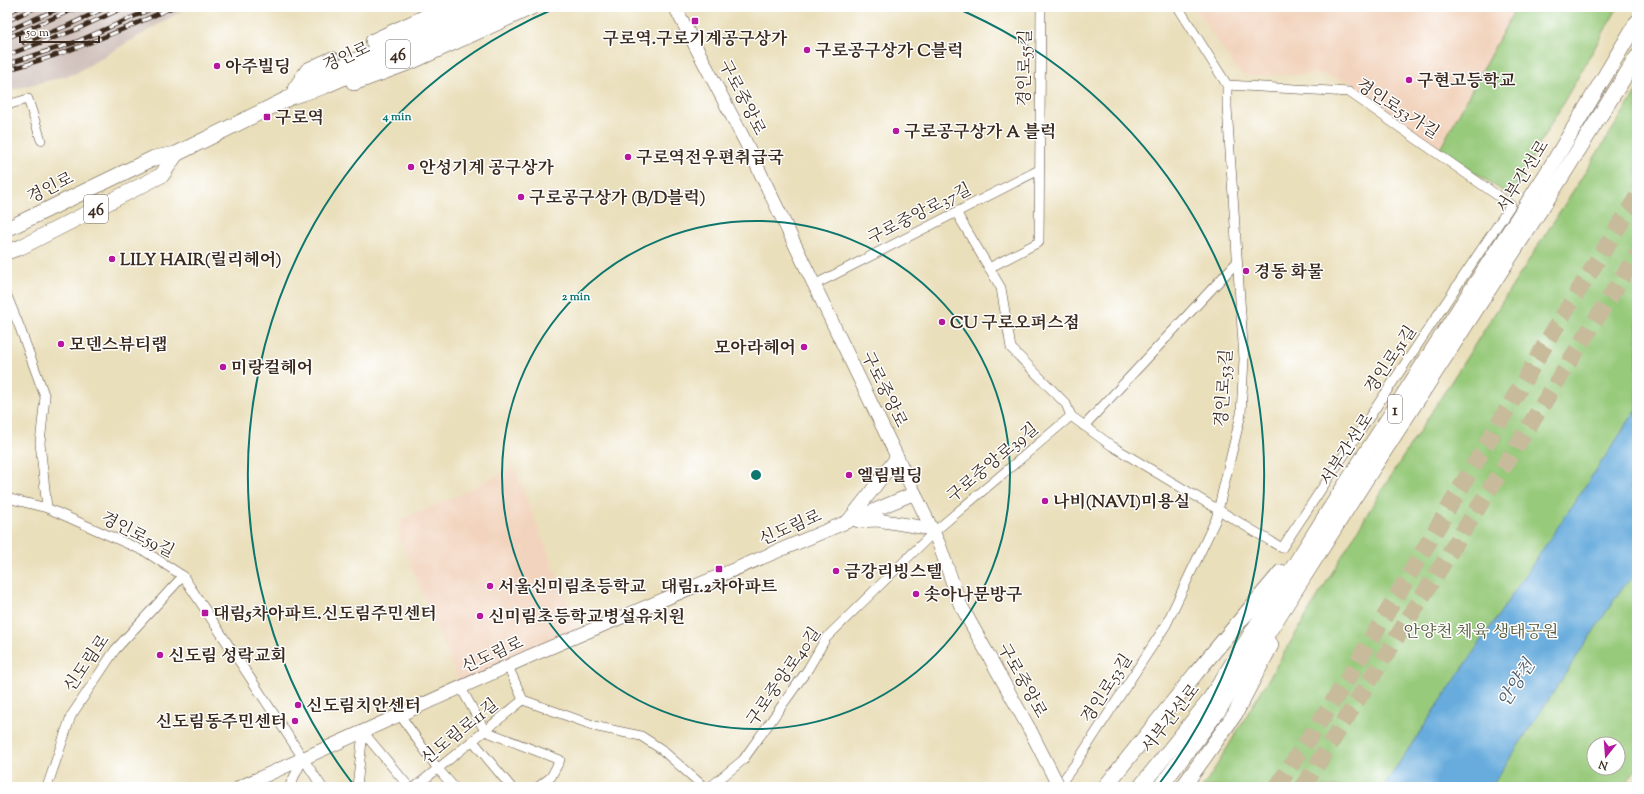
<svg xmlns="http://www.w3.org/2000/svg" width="1644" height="794" viewBox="0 0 1644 794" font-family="'Sorts Mill Goudy','Noto Serif KR',serif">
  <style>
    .built { fill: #f2d4be }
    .industrial { fill: #cfc0ba }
    .green { fill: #98ca7b; stroke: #6a7a4c; fill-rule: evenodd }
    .water { fill: #68acdd; stroke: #526b7e }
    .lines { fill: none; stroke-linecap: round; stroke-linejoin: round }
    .highway-tunnel { stroke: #c7bb9c; stroke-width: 17; stroke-dasharray: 17 8; stroke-linecap: butt }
    .street-casing { stroke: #554536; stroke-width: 10 }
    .secondary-casing { stroke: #554536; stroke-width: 14 }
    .primary-casing { stroke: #554536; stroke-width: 16 }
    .street { stroke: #fff; stroke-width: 9 }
    .secondary { stroke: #fff; stroke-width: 13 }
    .primary { stroke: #fff; stroke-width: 15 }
    .rail-casing { stroke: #3b2a1e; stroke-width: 4.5 }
    .rail { stroke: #fff; stroke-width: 3; stroke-dasharray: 9; stroke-linecap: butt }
    .secondary-bridge-casing { stroke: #554536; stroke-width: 14; stroke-linecap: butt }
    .secondary-bridge { stroke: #fff; stroke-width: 13 }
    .ring { fill: none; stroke: #0f766e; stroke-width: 2 }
    .poi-dot { fill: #b5179e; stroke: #fff; stroke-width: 1.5 }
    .labels { text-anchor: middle; stroke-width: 3; stroke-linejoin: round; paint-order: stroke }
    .shield { fill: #fff; stroke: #766a62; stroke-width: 1 }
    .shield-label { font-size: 16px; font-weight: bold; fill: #3b2a1e }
    .poi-label { font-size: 17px; font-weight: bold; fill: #3b2a1e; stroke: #fff; text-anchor: start }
    .street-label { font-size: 17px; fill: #3b2a1e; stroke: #fff }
    .park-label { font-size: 17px; fill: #575a3a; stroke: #fff }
    .water-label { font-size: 18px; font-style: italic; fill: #4d5e6a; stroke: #fff }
    .centre { fill: #0f766e; stroke: #fff; stroke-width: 2 }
    .ring-label { font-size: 12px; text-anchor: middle; font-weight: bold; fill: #0f766e; stroke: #fff; stroke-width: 3; stroke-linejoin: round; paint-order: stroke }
  </style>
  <rect width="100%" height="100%" fill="#fff"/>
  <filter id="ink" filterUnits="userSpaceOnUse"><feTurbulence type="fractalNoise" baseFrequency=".025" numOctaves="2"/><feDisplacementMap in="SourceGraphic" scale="8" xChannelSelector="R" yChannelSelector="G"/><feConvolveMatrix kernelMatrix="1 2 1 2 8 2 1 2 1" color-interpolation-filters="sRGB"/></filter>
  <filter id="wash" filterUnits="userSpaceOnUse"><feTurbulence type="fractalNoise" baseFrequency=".012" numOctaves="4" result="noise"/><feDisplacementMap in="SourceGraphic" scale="16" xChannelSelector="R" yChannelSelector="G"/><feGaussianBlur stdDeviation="0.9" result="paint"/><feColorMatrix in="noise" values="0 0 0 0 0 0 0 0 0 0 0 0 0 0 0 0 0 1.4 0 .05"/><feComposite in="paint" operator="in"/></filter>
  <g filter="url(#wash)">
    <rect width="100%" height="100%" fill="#eadfbb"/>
    <g class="built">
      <path d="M1194 7H1516L1440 149 1358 93 1355 84 1321 74 1248 76 1238 71Z"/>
      <path d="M514 467 581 635 461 688 399 537 402 519 456 496Z"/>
    </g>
    <path class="industrial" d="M7 7H188L74 74 7 91Z"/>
    <g class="green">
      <path d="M1516 7H1618L1510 196 1440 149Z"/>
      <path d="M1637 91V767L1624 787H1202L1208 780 1378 496ZM1594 744H1618V768H1594Z"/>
    </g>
    <path class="water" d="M1637 409V573L1622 588 1491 787H1383Z"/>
  </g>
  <g filter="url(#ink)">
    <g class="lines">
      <g class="highway-tunnel">
        <path d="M1277 787 1347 680 1554 330 1637 197"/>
        <path d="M1303 787 1637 254"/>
      </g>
      <defs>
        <g id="street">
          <path d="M7 105 28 99 41 140"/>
          <path d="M989 268 1039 242 1041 7"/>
          <path d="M814 285 1039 170"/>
          <path d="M7 296 20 328 45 397 40 443 47 508 146 552 183 576 322 787"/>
          <path d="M1071 416 1112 446 1282 548 1511 205 1349 92 1227 85"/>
          <path d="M1084 426 1237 262"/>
          <path d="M7 498 47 508"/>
          <path d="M508 666 523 700 598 727 641 736 661 749 704 787"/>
          <path d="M461 688 485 731 560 760 551 777 538 787"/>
          <path d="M400 715 438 769 454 787"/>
          <path d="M363 732 409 787"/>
          <path d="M473 741 511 787"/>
          <path d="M47 787 71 716 115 650 183 576"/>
          <path d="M289 787 303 759"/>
          <path d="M357 787 363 732"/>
          <path d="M415 787 523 700"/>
          <path d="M710 787 743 760 808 669 826 638 934 532 1071 416 1066 404 1011 348 1001 288 956 212"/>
          <path d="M1058 787 1076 763 1166 625 1216 519 1241 414 1244 359 1227 107V85L1178 7"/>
        </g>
        <g id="secondary">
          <path d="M675 7 745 141 939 544 960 604 1030 730"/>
          <path d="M848 521 870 493 897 457"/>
          <path d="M858 521 878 520 932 529"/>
          <path d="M240 787 530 656 915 493"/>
        </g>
        <g id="primary">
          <path d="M373 41 447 7"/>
          <path d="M354 83 413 61 532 7"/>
          <path d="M295 89 308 70 332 59"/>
          <path d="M302 89 322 75 476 7"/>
          <path d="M7 229 154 158 176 154 291 97 325 86 503 7"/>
          <path d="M7 252 21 247 162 175 176 154"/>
          <path d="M1105 787 1196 673 1281 572"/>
          <path d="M1140 787 1208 702 1338 496 1547 173 1637 22"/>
          <path d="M1160 787 1219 710 1350 504 1559 181 1637 57"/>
          <path d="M1183 787 1235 714 1271 645"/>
        </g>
      </defs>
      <use href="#street" class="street-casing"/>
      <use href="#secondary" class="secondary-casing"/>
      <use href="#primary" class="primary-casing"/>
      <use href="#street" class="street"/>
      <use href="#secondary" class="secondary"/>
      <use href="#primary" class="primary"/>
      <defs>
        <g id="rail">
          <path d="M7 13 20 7"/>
          <path d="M7 21 37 7"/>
          <path d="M7 31 62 7"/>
          <path d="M7 38 79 7"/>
          <path d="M24 43 69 25 107 7"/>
          <path d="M7 55 73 31 125 7"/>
          <path d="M7 64 76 42 156 7"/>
          <path d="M7 70C64 55 119 32 173 7"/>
        </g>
      </defs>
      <use href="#rail" class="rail-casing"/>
      <use href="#rail" class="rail"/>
      <defs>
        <path id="secondary-bridge" d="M1030 730 1059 787"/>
      </defs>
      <use href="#secondary-bridge" class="secondary-bridge-casing"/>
      <use href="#secondary-bridge" class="secondary-bridge"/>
    </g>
  </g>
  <g class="ring">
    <circle cx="756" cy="475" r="254"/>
    <path d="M353 784A508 508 0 0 1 558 7M954 7A508 508 0 0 1 1159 784"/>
  </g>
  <g class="poi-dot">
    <rect x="691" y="17" width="8" height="8" rx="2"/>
    <circle cx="807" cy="50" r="4"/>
    <circle cx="217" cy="66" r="4"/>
    <circle cx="1409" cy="80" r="4"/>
    <rect x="263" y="113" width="8" height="8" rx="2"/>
    <circle cx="896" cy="131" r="4"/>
    <circle cx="628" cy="157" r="4"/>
    <circle cx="411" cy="167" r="4"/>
    <circle cx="521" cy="197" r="4"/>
    <circle cx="112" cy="259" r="4"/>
    <circle cx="1246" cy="271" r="4"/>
    <circle cx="942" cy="322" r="4"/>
    <circle cx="61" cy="344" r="4"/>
    <circle cx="804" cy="347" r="4"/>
    <circle cx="223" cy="367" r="4"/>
    <circle cx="849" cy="475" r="4"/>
    <circle cx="1045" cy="501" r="4"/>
    <rect x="715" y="565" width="8" height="8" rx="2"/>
    <circle cx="836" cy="571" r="4"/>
    <circle cx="490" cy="586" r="4"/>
    <circle cx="916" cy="594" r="4"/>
    <rect x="201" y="609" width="8" height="8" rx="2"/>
    <circle cx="480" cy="616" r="4"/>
    <circle cx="160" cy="655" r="4"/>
    <circle cx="298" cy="705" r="4"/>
    <circle cx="295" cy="721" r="4"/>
  </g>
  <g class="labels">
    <g class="shield">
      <rect x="386" y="40" width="24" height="28" rx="3"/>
      <rect x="84" y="195" width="24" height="28" rx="3"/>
      <rect x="1388" y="395" width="14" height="28" rx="3"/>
    </g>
    <g class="shield-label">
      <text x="398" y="60">46</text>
      <text x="96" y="215">46</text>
      <text x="1395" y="415">1</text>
    </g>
    <g class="poi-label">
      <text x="695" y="44" text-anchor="middle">구로역.구로기계공구상가</text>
      <text x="815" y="56">구로공구상가 C블럭</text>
      <text x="225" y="72">아주빌딩</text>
      <text x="1417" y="86">구현고등학교</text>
      <text x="275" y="123">구로역</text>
      <text x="904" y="137">구로공구상가 A 블럭</text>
      <text x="636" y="163">구로역전우편취급국</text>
      <text x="419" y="173">안성기계 공구상가</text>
      <text x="529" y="203">구로공구상가 (B/D블럭)</text>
      <text x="120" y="265">LILY HAIR(릴리헤어)</text>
      <text x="1254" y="277">경동 화물</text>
      <text x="950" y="328">CU 구로오퍼스점</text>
      <text x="69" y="350">모덴스뷰티랩</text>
      <text x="796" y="353" text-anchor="end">모아라헤어</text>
      <text x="231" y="373">미랑컬헤어</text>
      <text x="857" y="481">엘림빌딩</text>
      <text x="1053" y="507">나비(NAVI)미용실</text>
      <text x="844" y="577">금강리빙스텔</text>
      <text x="498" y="592">서울신미림초등학교</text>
      <text x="719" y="592" text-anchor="middle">대림1.2차아파트</text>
      <text x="924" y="600">솟아나문방구</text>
      <text x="213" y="619">대림5차아파트.신도림주민센터</text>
      <text x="488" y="622">신미림초등학교병설유치원</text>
      <text x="168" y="661">신도림 성락교회</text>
      <text x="306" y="711">신도림치안센터</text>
      <text x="287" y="727" text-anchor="end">신도림동주민센터</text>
    </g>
    <g class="street-label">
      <text transform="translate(346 56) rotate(-24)" y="6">경인로</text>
      <text transform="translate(1024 68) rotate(-89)" y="6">경인로55길</text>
      <text transform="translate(743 97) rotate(63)" y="6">구로중앙로</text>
      <text transform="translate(1398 108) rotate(33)" y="6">경인로53가길</text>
      <text transform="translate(1522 176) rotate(-58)" y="6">서부간선로</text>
      <text transform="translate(50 187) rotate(-26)" y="6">경인로</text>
      <text transform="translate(919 213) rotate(-27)" y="6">구로중앙로37길</text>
      <text transform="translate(1390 359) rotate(-56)" y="6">경인로51길</text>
      <text transform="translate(1223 388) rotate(-86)" y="6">경인로53길</text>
      <text transform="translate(885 389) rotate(64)" y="6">구로중앙로</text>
      <text transform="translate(1346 449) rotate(-57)" y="6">서부간선로</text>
      <text transform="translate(992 462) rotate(-40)" y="6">구로중앙로39길</text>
      <text transform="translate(790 527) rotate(-23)" y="6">신도림로</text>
      <text transform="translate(138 534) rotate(27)" y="6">경인로59길</text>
      <text transform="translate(492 654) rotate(-24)" y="6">신도림로</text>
      <text transform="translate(86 663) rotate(-55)" y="6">신도림로</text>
      <text transform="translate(783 676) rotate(-55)" y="6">구로중앙로40길</text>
      <text transform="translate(1023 680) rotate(61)" y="6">구로중앙로</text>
      <text transform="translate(1106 688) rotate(-57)" y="6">경인로53길</text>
      <text transform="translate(1170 718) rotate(-52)" y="6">서부간선로</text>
      <text transform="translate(459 731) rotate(-39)" y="6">신도림로11길</text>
    </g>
    <g class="park-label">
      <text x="1481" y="637">안양천 체육 생태공원</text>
    </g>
    <g class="water-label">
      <text transform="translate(1516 683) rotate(-57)" y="6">안양천</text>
    </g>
  </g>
  <circle cx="756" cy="475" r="6" class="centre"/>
  <g class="ring-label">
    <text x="397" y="120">4 min</text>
    <text x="576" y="300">2 min</text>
  </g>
  <rect width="1644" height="794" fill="none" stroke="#fff" stroke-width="24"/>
  <g transform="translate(1606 756) rotate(197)"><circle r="19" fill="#ffffff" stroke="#b1aaa5"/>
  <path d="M0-3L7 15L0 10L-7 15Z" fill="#b5179e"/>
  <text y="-6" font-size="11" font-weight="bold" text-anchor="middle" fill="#3b2a1e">N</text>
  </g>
  <path d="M20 36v6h79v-6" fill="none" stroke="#3b2a1e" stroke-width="2"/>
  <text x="26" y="36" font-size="12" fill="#3b2a1e" stroke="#ffffff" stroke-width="3" paint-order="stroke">50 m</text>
</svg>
